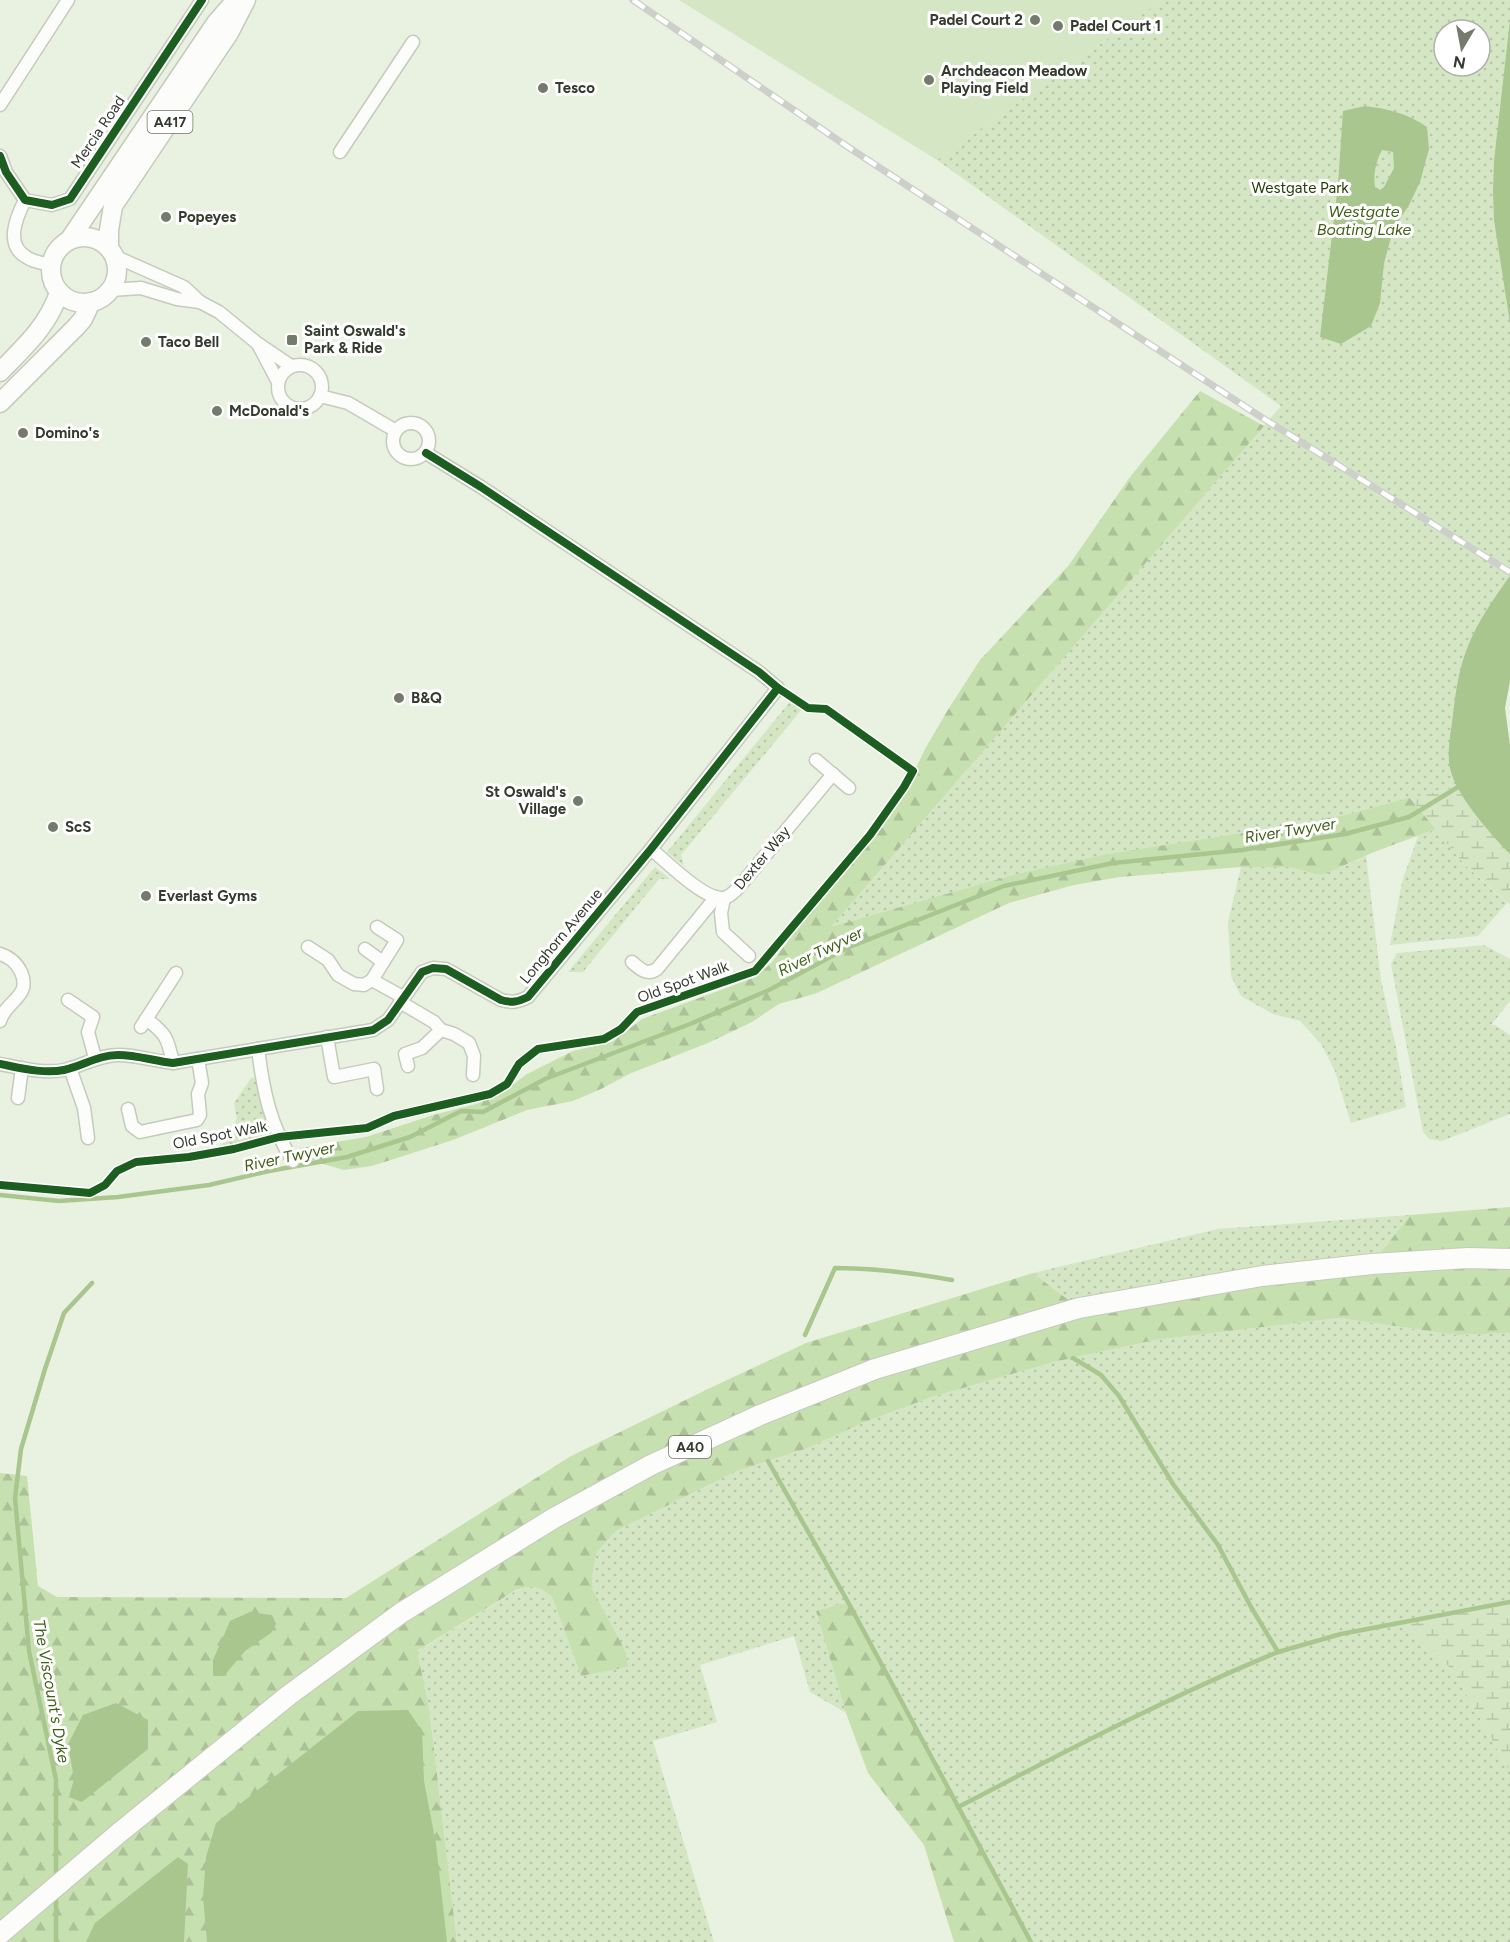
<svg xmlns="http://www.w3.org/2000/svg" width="1510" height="1942" viewBox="0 0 1510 1942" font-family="Figtree,sans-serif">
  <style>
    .green { fill: url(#green-dots); fill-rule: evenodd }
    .forest { fill: url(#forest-firs) }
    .wetland { fill: url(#wetland-marsh) }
    .pitch { fill: #d4e6c3 }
    .water { fill: #aac68f; fill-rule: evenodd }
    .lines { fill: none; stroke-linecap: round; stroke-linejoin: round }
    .stream { stroke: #aac68f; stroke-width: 4.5 }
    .minor-casing { stroke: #c4cbbd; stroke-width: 15 }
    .primary-casing { stroke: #c4cbbd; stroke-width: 21 }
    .trunk-casing { stroke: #c4cbbd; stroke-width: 22 }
    .minor { stroke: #fcfdfa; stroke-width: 12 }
    .primary { stroke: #fcfdfa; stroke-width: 18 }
    .trunk { stroke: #fcfdfa; stroke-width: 20 }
    .rail-casing { stroke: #cdcfcb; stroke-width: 7 }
    .rail { stroke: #fff; stroke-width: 4.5; stroke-dasharray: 14; stroke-linecap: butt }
    .cycleway-casing { stroke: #fff; stroke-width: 11 }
    .cycleway { stroke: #1b5e20; stroke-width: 8 }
    .poi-dot { fill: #747b6d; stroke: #fff; stroke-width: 2 }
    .labels { text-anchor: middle; stroke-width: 6; stroke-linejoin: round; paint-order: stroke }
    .shield { fill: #fff; stroke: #72766d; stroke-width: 1.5 }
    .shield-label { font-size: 14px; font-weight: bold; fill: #353b2f }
    .poi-label { font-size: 15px; font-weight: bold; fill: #353b2f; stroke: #fff; text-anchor: start }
    .street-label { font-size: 15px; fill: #353b2f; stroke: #fff }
    .park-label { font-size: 15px; fill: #263d09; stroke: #fff }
    .water-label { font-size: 16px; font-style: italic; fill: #406117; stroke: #fff }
  </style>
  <defs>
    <pattern id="green-dots" width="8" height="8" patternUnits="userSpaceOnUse" patternTransform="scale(1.5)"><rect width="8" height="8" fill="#d4e6c3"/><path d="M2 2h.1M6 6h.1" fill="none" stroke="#b7c6a8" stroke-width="1.8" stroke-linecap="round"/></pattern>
    <pattern id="forest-firs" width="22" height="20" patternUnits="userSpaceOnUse" patternTransform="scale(1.5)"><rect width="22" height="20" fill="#c7e0b0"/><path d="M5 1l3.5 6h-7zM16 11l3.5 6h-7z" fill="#acc198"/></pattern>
    <pattern id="wetland-marsh" width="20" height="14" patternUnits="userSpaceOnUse" patternTransform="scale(1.5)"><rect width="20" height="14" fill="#d4e6c3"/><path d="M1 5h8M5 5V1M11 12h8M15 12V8" fill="none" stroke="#b7c6a8"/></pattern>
  </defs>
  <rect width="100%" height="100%" fill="#e9f2e0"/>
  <g class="green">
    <path d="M1162 0H1510V627L1483 775 1458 787 1345 815 1243 833 830 928 1281 406 937 160ZM1444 30H1480V66H1444Z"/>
    <path d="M792 699 803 708 681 855 684 866 667 852Z"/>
    <path d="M1436 829 1464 864 1507 903 1478 936 1390 945 1402 882 1418 836Z"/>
    <path d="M1366 856 1381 980 1396 1047 1406 1107 1351 1123 1335 1071 1321 1044 1300 1021 1273 1014 1241 996 1231 976 1228 922 1241 867H1290L1318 875 1344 866Z"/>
    <path d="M655 867 670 879H659L583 972H568Z"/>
    <path d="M1484 945 1510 959V1001L1491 1025H1495L1510 1035V1114L1442 1141 1429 1139 1423 1132 1391 964 1397 953Z"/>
    <path d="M258 1077 274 1132 219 1148 237 1119 234 1103 251 1078Z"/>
    <path d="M1410 1215 1372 1264 1079 1308 1033 1273 1218 1229Z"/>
    <path d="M1339 1318 1457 1335 1510 1333V1602L1405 1622 1454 1672 1510 1772V1942H1031L848 1602 816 1611 846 1713 810 1692 794 1636 700 1665 717 1722 653 1741 714 1942H457L429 1707 416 1652 517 1590C532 1585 539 1586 552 1597L581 1676 627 1667 626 1652 592 1588 593 1570 597 1552 616 1531 737 1471 808 1448 865 1422 932 1397 1054 1362 1155 1340Z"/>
  </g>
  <g class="forest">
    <path d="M1200 391 1264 426 831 927 1013 875 1108 854 1243 833 1345 815 1410 798 1436 829 1374 852 1325 874 1318 875 1290 867H1241L1120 877 1074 885 1009 903 817 993 779 1004 752 1022 708 1043 629 1074 601 1089 573 1101 527 1110 453 1140 372 1166 344 1170 300 1157V1148L366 1137 433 1115 476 1104 501 1094 527 1074 573 1051 612 1042 642 1019 756 977 772 962 898 800 908 785 925 749 949 708 980 660 1069 565 1130 477Z"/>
    <path d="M1510 1207V1333L1457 1335 1339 1318 1155 1340 1054 1362 932 1397 865 1422 808 1448 737 1471 616 1531 597 1552 593 1570 592 1588 626 1652 628 1667 581 1676 552 1597C539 1586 532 1585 516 1590L417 1651 429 1707 457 1942H0V1473L27 1476 38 1586 57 1597 346 1598 571 1456 710 1388 806 1343 1033 1273 1079 1308 1372 1264 1410 1215Z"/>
    <path d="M848 1602 1031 1942H954L924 1845 868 1773 846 1713 816 1611Z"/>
  </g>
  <g class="wetland">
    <path d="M1458 787 1473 811 1510 854V905L1464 864 1410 798Z"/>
    <path d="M1510 1602V1772L1454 1672 1405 1622Z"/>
  </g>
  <path class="pitch" d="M679 0H1162L937 160Z"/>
  <g class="water">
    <path d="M1510 20V323L1494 220 1493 191 1494 161Z"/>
    <path d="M1365 106C1388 109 1407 113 1427 127L1429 149 1420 182 1409 205 1393 230 1384 263 1380 303 1371 326 1341 344 1320 337 1338 184 1343 111ZM1382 150 1393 152 1394 168 1384 187 1380 190 1375 187C1373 174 1376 161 1382 150Z"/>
    <path d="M1510 576V681L1505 708 1510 745V854C1491 835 1455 794 1450 768 1447 755 1450 736 1452 723 1455 697 1458 670 1468 646 1478 621 1494 598 1510 576Z"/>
    <path d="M250 1612 272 1615 276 1624 271 1633 245 1651 224 1676H213V1660L230 1621Z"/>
    <path d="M116 1703 148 1720V1749L82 1802 69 1797 74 1779 68 1744 83 1715Z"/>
    <path d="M408 1710 422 1731 424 1781 436 1844 447 1942H207L203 1897 206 1857 216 1823 358 1711Z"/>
    <path d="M178 1857 188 1864 184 1942H86L95 1923Z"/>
  </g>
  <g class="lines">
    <g class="stream">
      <path d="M0 1195 59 1201 118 1197 209 1185 269 1171 347 1157 410 1137 461 1111 483 1112 545 1079 690 1024 769 990 847 948 1004 886 1113 863 1242 850 1345 834 1409 817 1463 784"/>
      <path d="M805 1335 835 1268C875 1268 913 1273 952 1280"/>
      <path d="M1073 1358 1101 1375 1119 1396 1173 1484 1218 1545 1251 1607 1278 1652 1341 1634 1510 1602"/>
      <path d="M768 1461 848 1602 1031 1942"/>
      <path d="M958 1807C1063 1753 1168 1697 1278 1652"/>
      <path d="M56 1877V1780L29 1651 15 1498 21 1449 45 1369 64 1313 92 1283"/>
      <path d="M56 1894V1942"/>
    </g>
    <defs>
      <g id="minor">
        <path d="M0 105 68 0"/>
        <path d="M340 152 413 42"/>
        <path d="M0 156 6 172 25 200 52 205 70 199 202 0"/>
        <path d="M25 200C16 218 4 246 28 258 34 262 43 263 50 265"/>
        <path d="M114 256 184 287 200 302"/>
        <path d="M110 290 141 288 177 299 200 302 219 312 257 343 291 366"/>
        <path d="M259 346 278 382"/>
        <circle cx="300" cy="387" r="22"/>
        <path d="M320 396 348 403 396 431"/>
        <circle cx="411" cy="441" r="18"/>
        <path d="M816 760 849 788"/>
        <path d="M651 849C666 861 705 901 724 898 730 897 735 891 739 887L833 774"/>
        <path d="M724 898 721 913 723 932 749 956"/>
        <path d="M308 947 328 960 338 975 354 984 364 985 372 980 403 997"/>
        <path d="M365 949 383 962"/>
        <path d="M0 954C10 957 16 962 21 972 32 997 6 1000 0 1021"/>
        <path d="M632 962C640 969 647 976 657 969L716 897"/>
        <path d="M372 980 397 940 377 927"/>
        <path d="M68 1000 93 1017 88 1032 95 1058"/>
        <path d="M400 1002 434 1022 441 1030 454 1034 469 1043 474 1056 473 1075"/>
        <path d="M146 1019C166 1033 168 1039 173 1063"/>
        <path d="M141 1027 176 973"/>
        <path d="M327 1037 334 1077 374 1069 377 1089"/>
        <path d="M258 1049C263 1089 270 1126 293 1161"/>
        <path d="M0 1064C21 1068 43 1074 64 1070 83 1066 98 1055 118 1055 137 1055 154 1061 173 1063L373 1030 388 1020 422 972 433 968 446 969 501 1000C512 1003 518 1002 528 997L651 849 778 688 759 672 481 487 426 453"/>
        <path d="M408 1066 405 1054 422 1048 441 1030"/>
        <path d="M70 1068 84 1108 88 1138"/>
        <path d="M18 1098 22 1068"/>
        <path d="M128 1109 132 1126 140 1132 197 1120 200 1115 198 1094 202 1083 198 1059"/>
      </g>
      <g id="primary">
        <circle cx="84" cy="270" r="33"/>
        <path d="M70 239 216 23 236 0"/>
        <path d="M109 248V230L113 206 229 33 246 0"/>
        <path d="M0 372C25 346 47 327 59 293"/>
        <path d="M0 403 76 327 83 319 91 302"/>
      </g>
      <path id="trunk" d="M0 1934 119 1833 289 1695 401 1613 554 1518 651 1465 760 1415 875 1369 1079 1308 1262 1276 1372 1264 1468 1258 1510 1259"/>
    </defs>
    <use href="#minor" class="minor-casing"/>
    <use href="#primary" class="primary-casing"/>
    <use href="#trunk" class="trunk-casing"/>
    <use href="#minor" class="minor"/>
    <use href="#primary" class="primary"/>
    <use href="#trunk" class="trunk"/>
    <defs>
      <path id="rail" d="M633 0 848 147 1261 417 1510 572"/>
    </defs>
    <use href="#rail" class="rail-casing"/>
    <use href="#rail" class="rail"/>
    <defs>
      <g id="cycleway">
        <path d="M0 156 6 172 25 200 52 205 70 199 202 0"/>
        <path d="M0 1064C21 1068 43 1074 64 1070 83 1066 98 1055 118 1055 137 1055 154 1061 173 1063L373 1030 388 1020 422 972 433 968 446 969 501 1000C512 1003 518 1002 528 997L651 849 778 688 759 672 481 487 426 453"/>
        <path d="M0 1185 90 1193 105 1185 117 1171 136 1162 189 1157 234 1149 279 1137 367 1128 394 1116 490 1094 507 1084 519 1064 538 1049 604 1039 621 1029 637 1012 755 971 870 835 904 787 913 771 826 709 808 708 778 688"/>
      </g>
    </defs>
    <use href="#cycleway" class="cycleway-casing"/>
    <use href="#cycleway" class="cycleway"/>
  </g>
  <g class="poi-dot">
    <circle cx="1035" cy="20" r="6"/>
    <circle cx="1058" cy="26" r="6"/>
    <circle cx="929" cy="80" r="6"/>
    <circle cx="543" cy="88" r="6"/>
    <circle cx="166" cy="217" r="6"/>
    <rect x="286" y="334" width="12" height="12" rx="3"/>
    <circle cx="146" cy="342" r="6"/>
    <circle cx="217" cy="411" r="6"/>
    <circle cx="23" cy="433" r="6"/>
    <circle cx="399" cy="698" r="6"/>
    <circle cx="578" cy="801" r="6"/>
    <circle cx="53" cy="827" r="6"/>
    <circle cx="146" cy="896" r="6"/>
  </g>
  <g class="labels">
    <g class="shield">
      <rect x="147.5" y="111" width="45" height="22" rx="4.5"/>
      <rect x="669" y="1436" width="42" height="22" rx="4.5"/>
    </g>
    <g class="shield-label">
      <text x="170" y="127">A417</text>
      <text x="690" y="1452">A40</text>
    </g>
    <g class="poi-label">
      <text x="1023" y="25" text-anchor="end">Padel Court 2</text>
      <text x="1070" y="31">Padel Court 1</text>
      <text x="941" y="76">Archdeacon Meadow<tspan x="941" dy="17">Playing Field</tspan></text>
      <text x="555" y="93">Tesco</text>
      <text x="178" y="222">Popeyes</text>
      <text x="304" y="336">Saint Oswald's<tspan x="304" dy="17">Park &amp; Ride</tspan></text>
      <text x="158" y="347">Taco Bell</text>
      <text x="229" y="416">McDonald's</text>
      <text x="35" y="438">Domino's</text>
      <text x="411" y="703">B&amp;Q</text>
      <text x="566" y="797" text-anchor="end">St Oswald's<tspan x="566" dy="17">Village</tspan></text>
      <text x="65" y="832">ScS</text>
      <text x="158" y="901">Everlast Gyms</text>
    </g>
    <g class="street-label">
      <text transform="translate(98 132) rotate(-56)" y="5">Mercia Road</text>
      <text transform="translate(762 858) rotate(-50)" y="5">Dexter Way</text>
      <text transform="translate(561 936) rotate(-50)" y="5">Longhorn Avenue</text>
      <text transform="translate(683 982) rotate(-20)" y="5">Old Spot Walk</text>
      <text transform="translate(220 1135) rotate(-11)" y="5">Old Spot Walk</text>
    </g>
    <g class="park-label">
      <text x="1300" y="193">Westgate Park</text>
    </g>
    <g class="water-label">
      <text x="1364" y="217">Westgate<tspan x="1364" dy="18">Boating Lake</tspan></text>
      <text transform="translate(1290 830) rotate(-9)" y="6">River Twyver</text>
      <text transform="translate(820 951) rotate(-26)" y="6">River Twyver</text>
      <text transform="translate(289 1156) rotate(-12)" y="6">River Twyver</text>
      <text transform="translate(52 1691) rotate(80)" y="6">The Viscount's Dyke</text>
    </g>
  </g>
  <g transform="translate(1462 48) rotate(190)"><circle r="28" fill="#ffffff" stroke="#aeb1ac" stroke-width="1.5"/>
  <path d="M0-4.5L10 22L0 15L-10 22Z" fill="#747b6d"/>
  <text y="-9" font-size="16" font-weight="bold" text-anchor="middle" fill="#353b2f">N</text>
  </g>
</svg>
